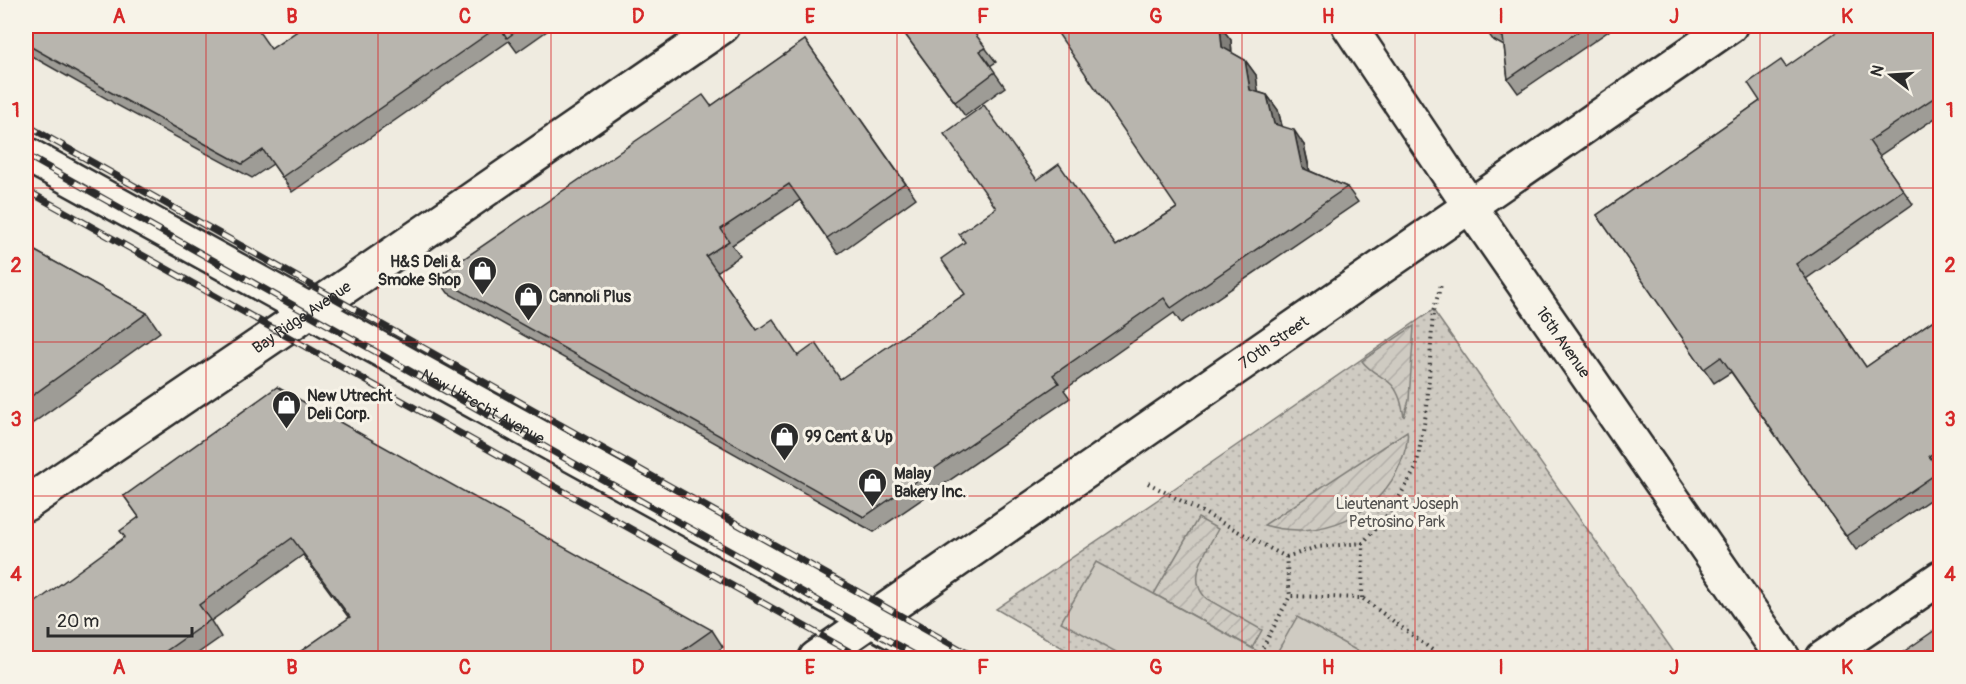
<svg xmlns="http://www.w3.org/2000/svg" width="1966" height="684" viewBox="0 0 1966 684" font-family="Pangolin,sans-serif">
  <style>
    .park { fill: url(#park-dots); stroke: #7d7b76; stroke-width: 1.5 }
    .garden { fill: url(#garden-furrows); stroke: #7d7b76; stroke-width: 1.5 }
    .pitch { fill: #cfcbc2; stroke: #7d7b76; stroke-width: 1.5 }
    .lines { fill: none; stroke-linecap: round; stroke-linejoin: round }
    .minor-casing { stroke: #2b2b2b; stroke-width: 38 }
    .path { stroke: #2b2b2b; stroke-width: 4; stroke-dasharray: 1.5 4.5; stroke-linecap: butt }
    .minor { stroke: #f7f3e8; stroke-width: 33 }
    .rail-casing { stroke: #2b2b2b; stroke-width: 7 }
    .rail { stroke: #f7f3e8; stroke-width: 4.5; stroke-dasharray: 14; stroke-linecap: butt }
    .wall { fill: #9e9c96; stroke: #2b2b2b; stroke-width: 1.5 }
    .shaded-wall { fill: #817f7a; stroke: #2b2b2b; stroke-width: 1.5 }
    .building { fill: #b8b5ae; stroke: #2b2b2b; stroke-width: 1.5 }
    .grid { fill: none; stroke: #d62828; stroke-width: 1.5; stroke-opacity: 0.55 }
    .labels { text-anchor: middle; stroke-width: 6; stroke-linejoin: round; paint-order: stroke }
    .poi-label { font-size: 16px; font-weight: bold; fill: #2b2b2b; stroke: #f7f3e8; text-anchor: start }
    .street-label { font-size: 16px; fill: #2b2b2b; stroke: #f7f3e8 }
    .park-label { font-size: 16px; fill: #545351; stroke: #f7f3e8 }
    .neatline { fill: none; stroke: #d62828; stroke-width: 2 }
    .grid-label { font-size: 20px; text-anchor: middle; font-weight: bold; fill: #d62828 }
  </style>
  <defs>
    <pattern id="park-dots" width="8" height="8" patternUnits="userSpaceOnUse" patternTransform="scale(1.5)"><rect width="8" height="8" fill="#cfcbc2"/><path d="M2 2h.1M6 6h.1" fill="none" stroke="#b2aea7" stroke-width="1.8" stroke-linecap="round"/></pattern>
    <pattern id="garden-furrows" width="10" height="10" patternUnits="userSpaceOnUse" patternTransform="scale(1.5)"><rect width="10" height="10" fill="#cfcbc2"/><path d="M-1 1l2-2M0 10L10 0M9 11l2-2" fill="none" stroke="#b2aea7"/></pattern>
  </defs>
  <rect width="100%" height="100%" fill="#efebe0"/>
  <filter id="ink" filterUnits="userSpaceOnUse"><feTurbulence type="fractalNoise" baseFrequency=".0167" numOctaves="2"/><feDisplacementMap in="SourceGraphic" scale="12" xChannelSelector="R" yChannelSelector="G"/><feConvolveMatrix kernelMatrix="1 2 1 2 8 2 1 2 1" color-interpolation-filters="sRGB"/></filter>
  <g filter="url(#ink)">
    <path class="park" d="M1433 310 1678 658H1080L996 609 1169 492Z"/>
    <g class="garden">
      <path d="M1414 326 1409 400 1404 417C1402 406 1400 394 1392 385 1383 376 1371 373 1362 361Z"/>
      <path d="M1407 431C1409 441 1405 452 1401 462 1380 517 1318 541 1264 525Z"/>
      <path d="M1198 518 1218 529C1207 550 1185 579 1207 599L1262 630 1252 648 1154 594Z"/>
    </g>
    <g class="pitch">
      <path d="M1096 562 1266 656 1264 658H1127L1061 622Z"/>
      <path d="M1297 617 1370 658H1274Z"/>
    </g>
    <g class="lines">
      <defs>
        <g id="minor">
          <path id="s1" d="M1349 26 1469 205 1783 658"/>
          <path id="s2" d="M26 154 940 658"/>
          <path id="s3" d="M26 504 361 276 723 26"/>
          <path id="s4" d="M816 658 1730 26"/>
          <path d="M1823 658 1940 578"/>
        </g>
      </defs>
      <use href="#minor" class="minor-casing"/>
      <g class="path">
        <path d="M1148 483 1286 557 1290 596"/>
        <path d="M1286 557 1317 547 1363 543"/>
        <path d="M1362 598 1363 543 1393 508 1416 468 1427 408 1433 312 1441 285"/>
        <path d="M1260 653 1290 596 1362 598 1443 658"/>
      </g>
      <use href="#minor" class="minor"/>
      <defs>
        <g id="rail">
          <path d="M26 125 976 658"/>
          <path d="M26 155 920 658"/>
          <path d="M26 190 861 658"/>
        </g>
      </defs>
      <use href="#rail" class="rail-casing"/>
      <use href="#rail" class="rail"/>
    </g>
    <g class="wall">
      <path d="M26 26 271 49 305 26H554L517 52 509 41 292 192 273 164 252 178 113 103 111 101 26 53Z"/>
      <path d="M899 26H969L996 62 990 66 1005 87 965 116Z"/>
      <path d="M1220 26 1231 40 1232 53 1245 60 1256 75 1258 92 1267 95 1278 110 1282 126 1304 145 1310 171 1347 187 1358 202 1181 323 1174 313 1064 390 1070 398 874 532 448 293 437 277 711 106 805 40 916 198 838 254 800 200 732 245 740 256 717 272 757 330 798 355 841 379 965 294V242L1037 180 1116 246 1177 208Z"/>
      <path d="M1483 26H1616L1518 93 1508 79 1504 46 1493 40Z"/>
      <path d="M1941 26V114L1879 156 1913 204 1806 279 1866 367 1941 315V469L1939 470 1941 472V492L1856 550 1731 372 1714 383 1597 215 1760 101 1786 67Z"/>
      <path d="M26 246 147 313 160 332 26 428Z"/>
      <path d="M124 496 712 630 723 647 707 658H291L349 618 303 555 211 621 221 637 191 658H26L125 537 139 517Z"/>
    </g>
    <g class="shaded-wall">
      <path d="M1220 26 1231 40 1232 62 1222 47Z"/>
      <path d="M1245 60 1256 75 1260 105 1250 90Z"/>
      <path d="M1267 95 1278 110 1285 139 1274 124Z"/>
      <path d="M1294 130 1304 145 1312 183 1302 168Z"/>
    </g>
    <g class="building">
      <path d="M26 26H255L271 49 305 26H523L507 38 499 26 282 177 263 150 242 164 103 88H104L26 44Z"/>
      <path d="M899 26H969L986 48 980 51 995 72 955 102Z"/>
      <path d="M1053 26H1220L1222 47 1245 60 1250 90 1267 95 1274 124 1294 130 1302 168 1347 187 1171 308 1164 298 1053 375 1059 383 864 517 437 277 703 95 711 106 805 40 905 183 827 238 789 184 721 229 729 241 706 256 757 330 773 319 798 356 816 343 840 379 965 294 941 259 965 242 959 234 996 208 944 134 984 105 1037 180 1059 164 1116 246 1177 208Z"/>
      <path d="M1483 26H1586L1508 79 1503 37Z"/>
      <path d="M1845 26H1941V93L1869 141 1903 190 1796 264 1866 367 1941 315V448L1929 456 1940 471 1846 536 1721 357 1704 369 1597 215 1760 101 1748 83 1781 60 1786 67Z"/>
      <path d="M26 246 147 313 26 400Z"/>
      <path d="M277 387 712 630 672 658H291L350 617 292 538 199 605 210 620 156 658H26V587L36 602 125 537 120 531 139 517 124 496Z"/>
      <path d="M1941 626V658H1897L1896 657Z"/>
    </g>
  </g>
  <path class="grid" d="M206 26V658M378 26V658M551 26V658M724 26V658M897 26V658M1069 26V658M1242 26V658M1415 26V658M1588 26V658M1760 26V658M26 188H1940M26 342H1940M26 496H1940"/>
  <defs>
    <symbol id="shop-pin" viewBox="-11 -11 22 30"><path d="M0 17L-7.5 6A9.5 9.5 0 1 1 7.5 6Z" fill="#2b2b2b" stroke="#f7f3e8"/><path d="M-5-2.5h2.3a2.7 3.5 0 0 1 5.4 0H5L5.5 6h-11ZM-1.5-2.5h3a1.5 2.3 0 0 0-3 0Z" fill="#fff"/></symbol>
  </defs>
  <g fill-rule="evenodd">
    <use href="#shop-pin" x="466" y="254" width="33" height="45"/>
    <use href="#shop-pin" x="512" y="280" width="33" height="45"/>
    <use href="#shop-pin" x="270" y="388" width="33" height="45"/>
    <use href="#shop-pin" x="768" y="420" width="33" height="45"/>
    <use href="#shop-pin" x="856" y="466" width="33" height="45"/>
  </g>
  <g class="labels">
    <g class="poi-label">
      <text x="461" y="267" text-anchor="end">H&amp;S Deli &amp;<tspan x="461" dy="18">Smoke Shop</tspan></text>
      <text x="549" y="302">Cannoli Plus</text>
      <text x="307" y="401">New Utrecht<tspan x="307" dy="18">Deli Corp.</tspan></text>
      <text x="805" y="442">99 Cent &amp; Up</text>
      <text x="894" y="479">Malay<tspan x="894" dy="18">Bakery Inc.</tspan></text>
    </g>
    <g class="street-label">
      <text dy="6" stroke="none"><textPath href="#s3" startOffset="333">Bay Ridge Avenue</textPath></text>
      <text dy="6" stroke="none"><textPath href="#s4" startOffset="556">70th Street</textPath></text>
      <text dy="6" stroke="none"><textPath href="#s1" startOffset="382">16th Avenue</textPath></text>
      <text dy="6" stroke="none"><textPath href="#s2" startOffset="522">New Utrecht Avenue</textPath></text>
    </g>
    <g class="park-label">
      <text x="1397" y="509">Lieutenant Joseph<tspan x="1397" dy="18">Petrosino Park</tspan></text>
    </g>
  </g>
  <rect width="1966" height="684" fill="none" stroke="#f7f3e8" stroke-width="66"/>
  <g transform="translate(1891 75) rotate(287)" stroke="#f7f3e8" stroke-width="4.5" paint-order="stroke">
  <path d="M0-4.5L10 22L0 15L-10 22Z" fill="#2b2b2b"/>
  <text y="-9" font-size="16" font-weight="bold" text-anchor="middle" fill="#2b2b2b">N</text>
  </g>
  <path d="M48 627v9h144v-9" fill="none" stroke="#2b2b2b" stroke-width="3"/>
  <text x="57" y="627" font-size="18" fill="#2b2b2b" stroke="#f7f3e8" stroke-width="4.5" paint-order="stroke">20 m</text>
  <rect x="33" y="33" width="1900" height="618" class="neatline"/>
  <g class="grid-label">
    <text x="119" y="23">A</text>
    <text x="292" y="23">B</text>
    <text x="465" y="23">C</text>
    <text x="638" y="23">D</text>
    <text x="810" y="23">E</text>
    <text x="983" y="23">F</text>
    <text x="1156" y="23">G</text>
    <text x="1328" y="23">H</text>
    <text x="1501" y="23">I</text>
    <text x="1674" y="23">J</text>
    <text x="1847" y="23">K</text>
    <text x="16" y="117">1</text>
    <text x="1950" y="117">1</text>
    <text x="16" y="272">2</text>
    <text x="1950" y="272">2</text>
    <text x="16" y="426">3</text>
    <text x="1950" y="426">3</text>
    <text x="16" y="581">4</text>
    <text x="1950" y="581">4</text>
    <text x="119" y="674">A</text>
    <text x="292" y="674">B</text>
    <text x="465" y="674">C</text>
    <text x="638" y="674">D</text>
    <text x="810" y="674">E</text>
    <text x="983" y="674">F</text>
    <text x="1156" y="674">G</text>
    <text x="1328" y="674">H</text>
    <text x="1501" y="674">I</text>
    <text x="1674" y="674">J</text>
    <text x="1847" y="674">K</text>
  </g>
</svg>
